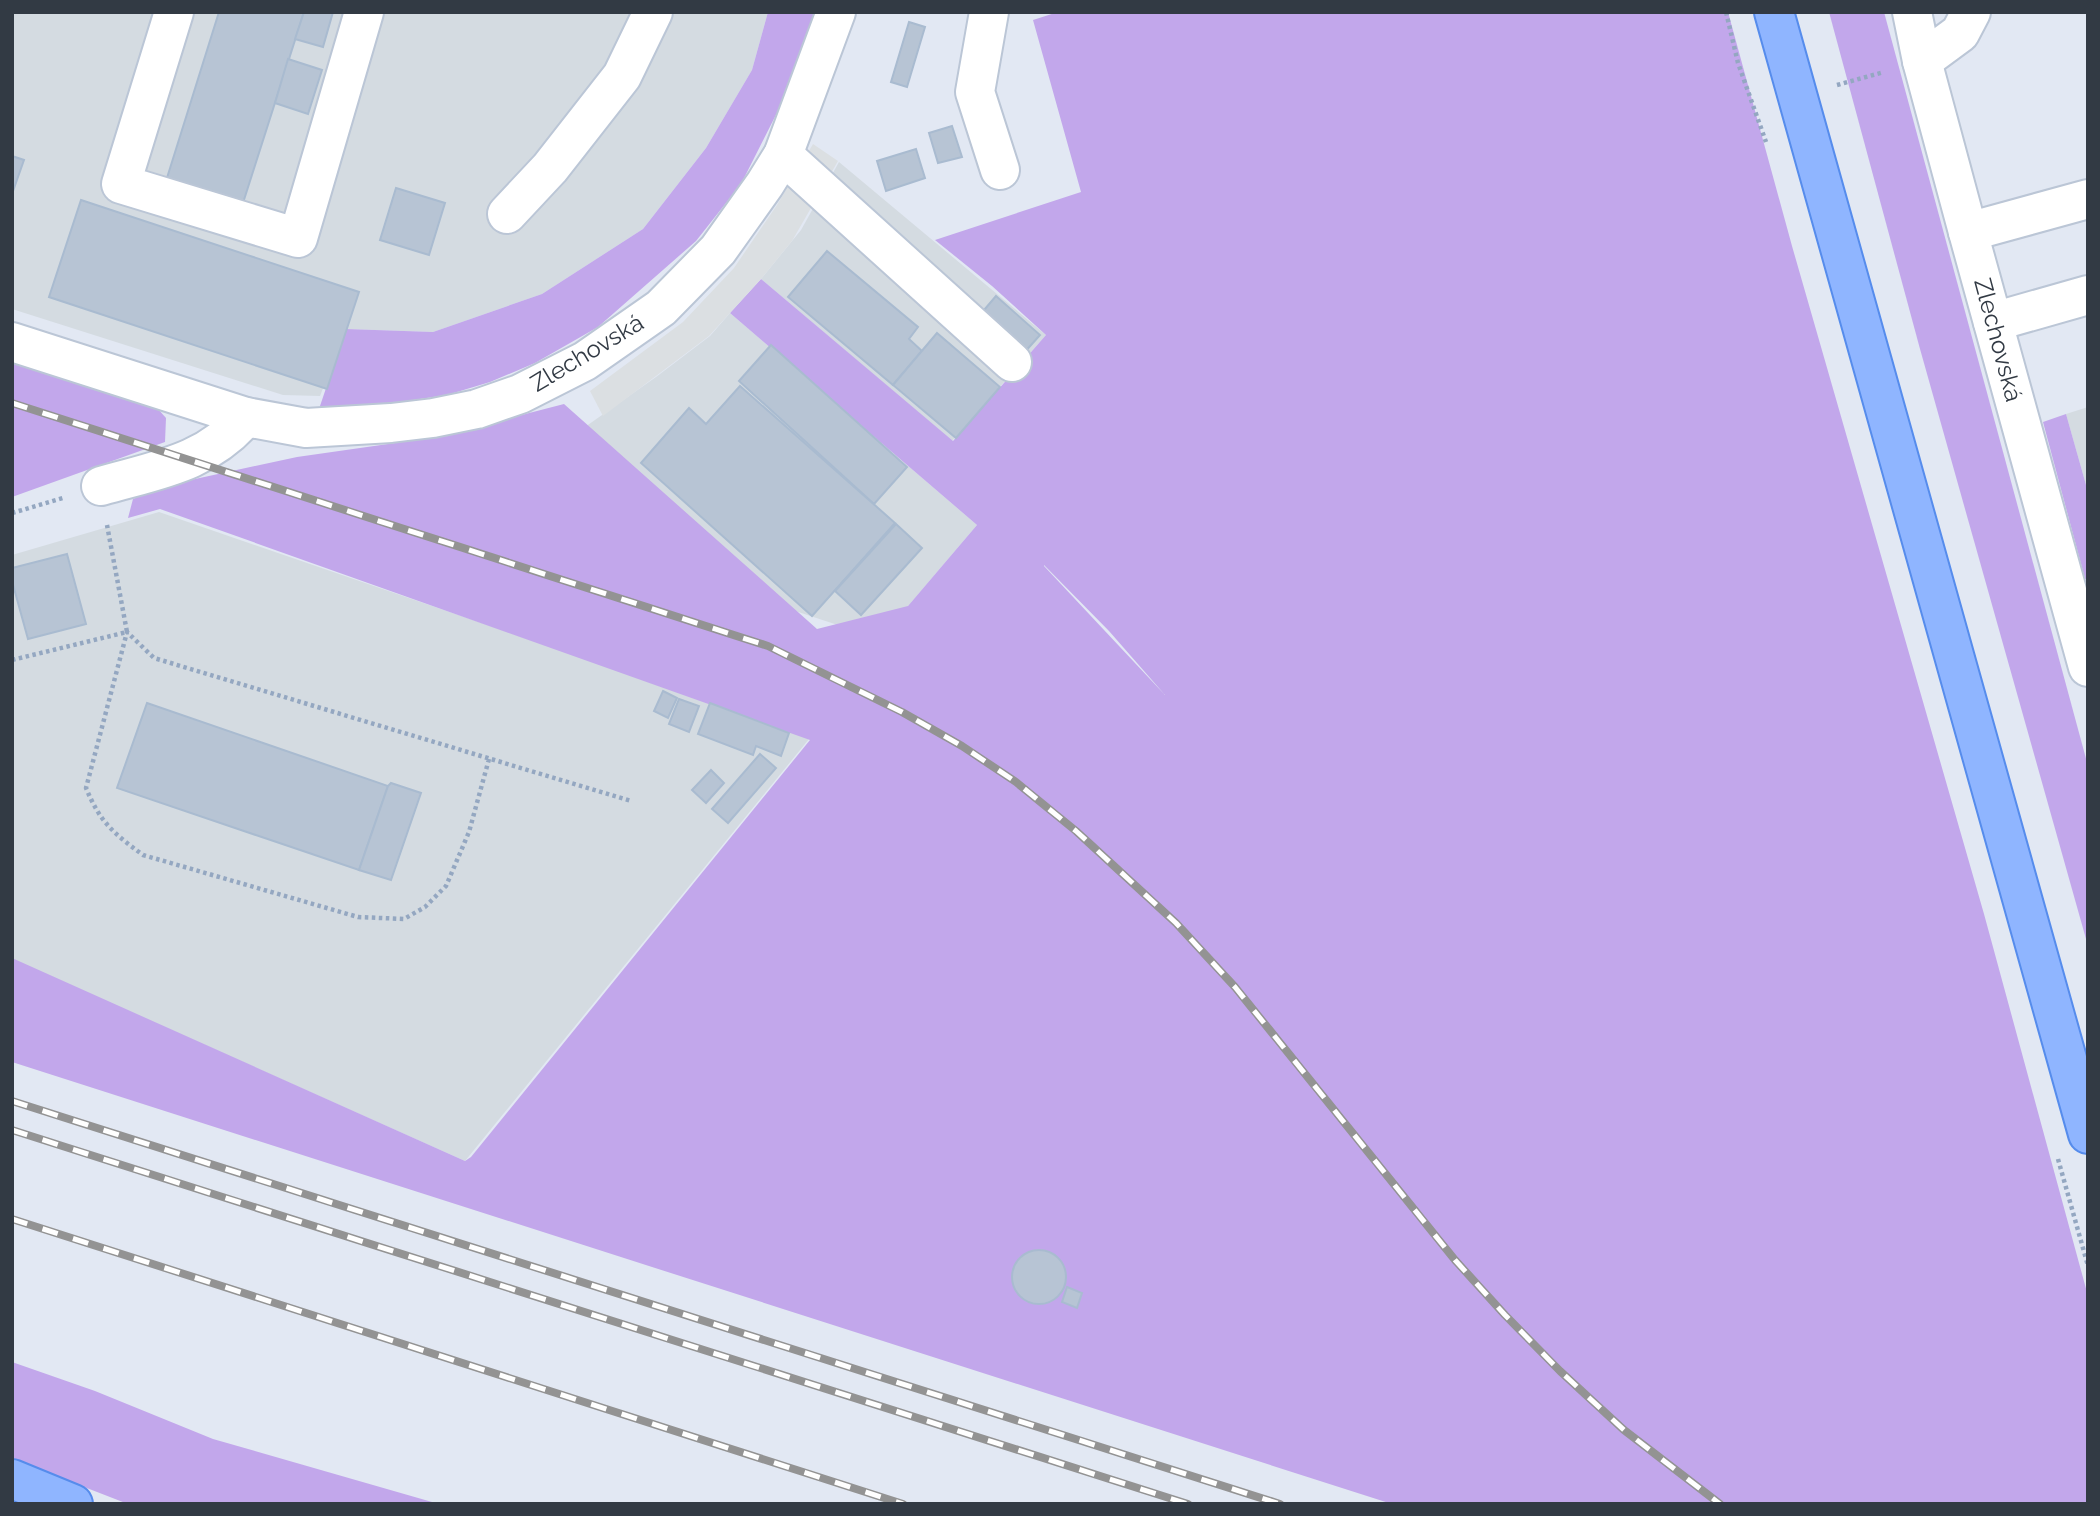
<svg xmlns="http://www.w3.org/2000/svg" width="2100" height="1516" viewBox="0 0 2100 1516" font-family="Raleway,sans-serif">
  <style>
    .industrial { fill: #d4dbe1 }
    .green { fill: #c2a7eb; fill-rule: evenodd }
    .parking { fill: #dbdfe2 }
    .building { fill: #b7c4d4; stroke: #a9bbd0; stroke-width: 2 }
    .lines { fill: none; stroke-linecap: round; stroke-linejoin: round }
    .minor-casing { stroke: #bbc6d6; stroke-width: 42 }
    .major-casing { stroke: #568cec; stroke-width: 42 }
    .path { stroke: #94a7c1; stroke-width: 4.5; stroke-dasharray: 3.5 3.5; stroke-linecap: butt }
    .minor { stroke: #fff; stroke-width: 38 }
    .major { stroke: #8fb5ff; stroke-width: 38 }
    .rail-casing { stroke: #939393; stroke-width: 8 }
    .rail { stroke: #fff; stroke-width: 5; stroke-dasharray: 16; stroke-linecap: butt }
    .labels { text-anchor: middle; stroke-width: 7; stroke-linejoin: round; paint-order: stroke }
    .street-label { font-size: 24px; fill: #323a44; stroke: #fff }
  </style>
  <rect width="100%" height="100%" fill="#e2e8f3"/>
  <g class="industrial">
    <path d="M12 12H768L752 70 706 148 643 229 542 294 433 332 346 329 320 396 283 395 12 309Z"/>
    <path d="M839 162 1046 335 952 441 761 279 801 230Z"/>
    <path d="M730 313 977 525 880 639 689 576 541 458 656 377 710 336Z"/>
    <path d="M2088 407V492L2066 414Z"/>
    <path d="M159 512 708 701 809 739 465 1161 12 959V555Z"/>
  </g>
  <g class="green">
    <path d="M768 12H818L786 95 741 184 696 241 598 327 535 363 490 382 447 395 325 413 320 406 346 329 433 332 542 294 643 229 706 148 752 70Z"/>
    <path d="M1058 12H1728L1792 246 1984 914 2088 1296V1504H1392L12 1062V958L465 1161 471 1157 810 740 160 509 128 518 133 499 163 486 297 457 437 437 564 404 817 629 908 606 977 525 730 313 761 279 953 441 1046 335 992 286 935 240 1081 192 1033 20ZM1044 565 1109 631 1165 695 1044 566Z"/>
    <path d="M1829 12H1884L2088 766V946L1920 349Z"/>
    <path d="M12 363 158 409 166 418 165 442 12 497Z"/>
    <path d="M2066 414 2088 492V579H2085L2043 422Z"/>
    <path d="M12 1362 95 1391 213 1439 439 1504H128L12 1459Z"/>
  </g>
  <path class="parking" d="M813 144 838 161 792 241 761 279 709 336 603 416 590 391 683 322 734 268 777 205Z"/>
  <g class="building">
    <path d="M219 12H304L242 206 166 181Z"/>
    <path d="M304 12H333L323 47 295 39Z"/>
    <path d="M909 22 925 27 907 87 891 82Z"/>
    <path d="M288 59 322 70 308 114 275 103Z"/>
    <path d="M952 126 962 157 938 163 929 133Z"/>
    <path d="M916 149 925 178 886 191 877 161Z"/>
    <path d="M12 156 24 160 12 194Z"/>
    <path d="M396 188 445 203 429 255 380 240Z"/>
    <path d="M81 200 359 292 327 389 49 297Z"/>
    <path d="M827 251 918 327 909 339 922 351 893 385 788 297Z"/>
    <path d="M996 296 1040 335 1023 354 979 316Z"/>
    <path d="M937 333 1000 387 956 438 893 385Z"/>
    <path d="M771 345 907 467 874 504 739 381Z"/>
    <path d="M740 386 895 523 812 616 641 463 689 408 706 424Z"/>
    <path d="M896 524 922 548 861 615 835 591Z"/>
    <path d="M67 554 86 624 28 639 12 581V568Z"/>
    <path d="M663 691 677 698 668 718 654 711Z"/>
    <path d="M679 699 699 706 689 732 669 724Z"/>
    <path d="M147 703 388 786 359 870 117 788Z"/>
    <path d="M710 703 789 733 781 756 756 746 753 755 698 734Z"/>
    <path d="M760 754 776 768 728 823 712 809Z"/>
    <path d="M711 770 724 783 706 803 692 790Z"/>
    <path d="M391 783 421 793 391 880 359 870 388 786Z"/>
    <circle cx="1039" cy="1277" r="27"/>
    <path d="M1067 1287 1082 1293 1077 1308 1062 1302Z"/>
  </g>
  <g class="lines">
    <defs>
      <g id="minor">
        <path d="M174 12 121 184 298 238 364 12"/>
        <path d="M989 12 975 92 1000 170"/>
        <path d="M1912 12 1922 61 1968 232 2088 667"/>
        <path d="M1922 61 1960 33 1971 12"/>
        <path d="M783 155 1012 362"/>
        <path d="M507 214 550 168 622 76 653 12"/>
        <path d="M1968 232 2088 199"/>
        <path d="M1993 322 2088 295"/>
        <path d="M12 342 246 417 306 428 391 423 433 418 477 409 520 394 585 361 661 308 718 250 765 184 783 155 836 12"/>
        <path d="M101 486C156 470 206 464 246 417"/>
      </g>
      <g id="major">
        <path d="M1774 12 2088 1134"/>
        <path d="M12 1479 73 1504"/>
      </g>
    </defs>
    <use href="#minor" class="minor-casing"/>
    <use href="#major" class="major-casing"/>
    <g class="path">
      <path d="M1726 12 1738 63 1766 142"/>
      <path d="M1837 85 1884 72"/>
      <path d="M12 513 63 498"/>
      <path d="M12 660 127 632 107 525"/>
      <path d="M489 759 469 832 446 886 425 907 404 919 358 917 143 855C113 833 100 822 86 788L127 632 154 658 631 801"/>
      <path d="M2058 1159 2088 1266"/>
    </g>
    <use href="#minor" class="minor"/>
    <use href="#major" class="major"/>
    <defs>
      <g id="rail">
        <path d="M12 403 768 646 902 712 962 746 1016 782 1076 831 1176 923 1235 987 1455 1260 1505 1315 1560 1371 1624 1430 1720 1504"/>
        <path d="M12 1101 1280 1504"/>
        <path d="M12 1130 1188 1504"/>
        <path d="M12 1219 903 1504"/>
      </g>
    </defs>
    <use href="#rail" class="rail-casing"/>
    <use href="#rail" class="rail"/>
  </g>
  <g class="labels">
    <g class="street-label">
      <text transform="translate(1998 340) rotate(75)" y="8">Zlechovská</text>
      <text transform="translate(587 353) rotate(-31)" y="8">Zlechovská</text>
    </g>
  </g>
  <rect width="2100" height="1516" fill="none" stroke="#323a44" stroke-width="28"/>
</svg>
